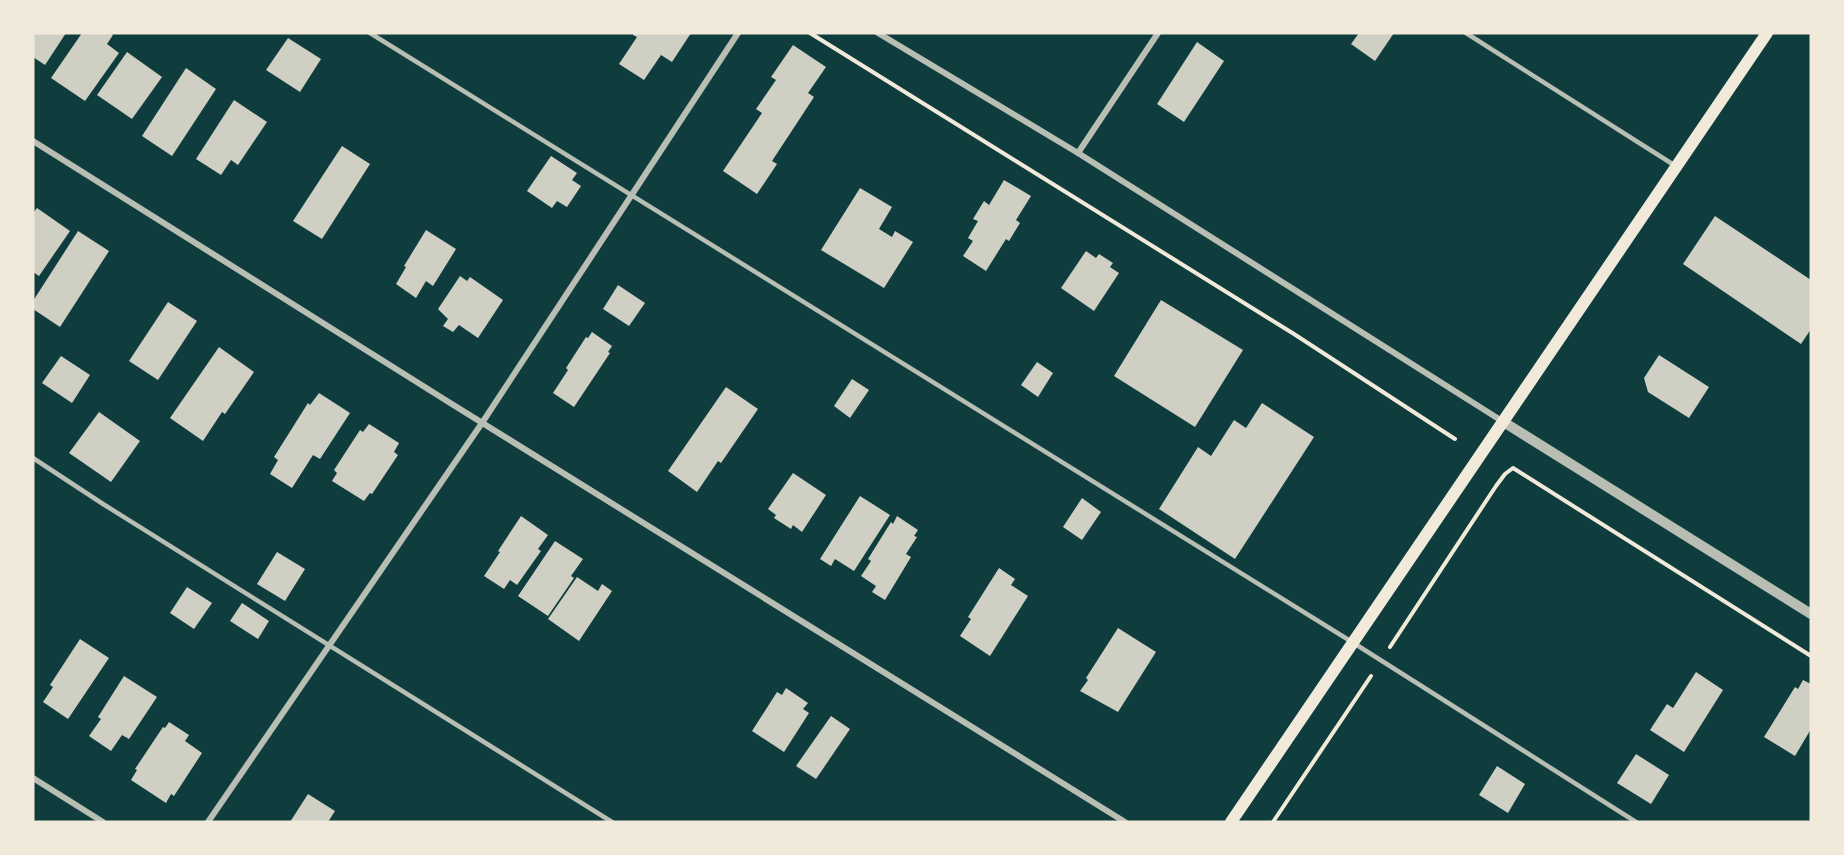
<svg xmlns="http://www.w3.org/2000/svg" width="1844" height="855" viewBox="0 0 1844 855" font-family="'Golos Text',sans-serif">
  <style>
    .building { fill: #cfcfc3 }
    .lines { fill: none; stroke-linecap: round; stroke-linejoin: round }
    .path { stroke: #f1e9da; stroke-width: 4 }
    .service { stroke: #b8beb3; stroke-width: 4.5 }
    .minor { stroke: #b8beb3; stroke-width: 6 }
    .tertiary { stroke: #b8beb3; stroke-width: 10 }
    .secondary { stroke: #f1e9da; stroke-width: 12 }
  </style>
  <rect width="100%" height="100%" fill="#0f3d3e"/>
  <g class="building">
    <path d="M33 33H66L45 65 33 57Z"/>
    <path d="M82 33H110L113 35 107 44 119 53 85 101 51 78Z"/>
    <path d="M634 33H691L672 62 661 55 644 80 619 64 637 37 633 35Z"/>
    <path d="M1359 33H1394L1375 61 1351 44Z"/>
    <path d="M288 38 321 59 300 92 266 70Z"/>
    <path d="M1197 42 1224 61 1184 122 1157 104Z"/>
    <path d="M793 45 826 67 808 93 814 97 772 161 777 164 757 194 723 171 762 113 756 109 776 80 771 77Z"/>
    <path d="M127 52 162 77 132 119 97 95Z"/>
    <path d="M186 68 216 89 172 156 142 136Z"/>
    <path d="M234 100 267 122 238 165 231 160 221 175 196 159Z"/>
    <path d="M342 146 370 164 322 239 293 221Z"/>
    <path d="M551 156 577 173 572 180 581 186 567 207 557 201 552 208 527 191Z"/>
    <path d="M1004 180 1031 196 1016 220 1020 223 1009 241 1006 239 986 271 963 256 973 241 968 238 978 221 973 219 984 201 989 205Z"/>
    <path d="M860 188 892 207 879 229 892 237 895 231 913 242 884 288 821 250Z"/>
    <path d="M37 208 70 231 39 276 33 272V213Z"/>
    <path d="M1715 216 1811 280V329L1801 344 1683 264Z"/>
    <path d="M426 230 456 249 433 286 426 281 416 298 396 284 406 267 404 266Z"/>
    <path d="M78 231 109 251 60 327 33 309V301Z"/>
    <path d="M1086 251 1096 258 1099 254 1113 263 1110 267 1119 273 1094 311 1061 288Z"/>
    <path d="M460 276 467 281 470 277 503 300 478 338 459 325 453 332 443 326 448 319 438 309Z"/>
    <path d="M618 285 645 303 629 326 603 309Z"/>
    <path d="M1161 300 1243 350 1195 427 1114 376Z"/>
    <path d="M168 302 197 321 158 380 129 361Z"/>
    <path d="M592 332 612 346 608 352 610 353 574 407 553 393 568 370 566 368 586 337 588 338Z"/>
    <path d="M219 347 254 372 225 414 222 412 203 441 170 418Z"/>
    <path d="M1659 355 1709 387 1689 418 1648 392 1644 378Z"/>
    <path d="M61 356 90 375 72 403 42 383Z"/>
    <path d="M1037 362 1053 373 1038 397 1021 385Z"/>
    <path d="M852 379 869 390 850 418 834 406Z"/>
    <path d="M726 387 758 409 721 463 718 461 697 492 668 471Z"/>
    <path d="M319 393 350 413 320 459 313 455 292 488 270 474 278 460 274 457 308 403 310 405Z"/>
    <path d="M1262 403 1314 437 1235 559 1159 509 1198 447 1211 456 1234 420 1246 428Z"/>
    <path d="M99 412 140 441 111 482 69 453Z"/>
    <path d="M369 424 399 443 394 452 398 455 372 494 370 493 364 501 332 481 337 473 334 470 360 430 363 432Z"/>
    <path d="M793 473 826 495 802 532 793 525 791 529 774 518 776 515 768 509Z"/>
    <path d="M860 496 890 515 854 571 835 559 831 566 820 559Z"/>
    <path d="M1082 498 1101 512 1082 540 1063 527Z"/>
    <path d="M521 516 548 535 538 549 541 551 517 585 510 580 504 589 484 576 500 552 498 551Z"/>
    <path d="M897 516 918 530 914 536 917 537 906 554 911 557 885 600 872 592 876 586 861 576 871 561 868 559 891 522 893 524Z"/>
    <path d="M555 541 583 559 571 576 574 578 548 616 518 596Z"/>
    <path d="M277 552 305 569 285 601 257 584Z"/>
    <path d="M999 568 1015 579 1011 585 1028 596 990 656 960 636 971 619 968 617Z"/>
    <path d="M577 577 598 591 602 584 612 591 579 641 548 619Z"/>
    <path d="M187 587 212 603 194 629 170 613Z"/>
    <path d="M242 603 269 621 258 639 230 621Z"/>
    <path d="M1118 628 1156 652 1118 712 1080 691 1088 680 1086 678Z"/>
    <path d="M80 639 109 658 68 719 43 702 53 687 50 685Z"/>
    <path d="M1696 672 1723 690 1684 752 1650 730 1667 704 1673 708Z"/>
    <path d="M124 676 157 697 129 739 122 735 111 751 89 736 101 719 98 717Z"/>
    <path d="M1803 680 1811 684V729L1795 756 1764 737 1795 687 1798 689Z"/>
    <path d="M786 688 808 703 803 709 809 713 784 752 752 731 777 692 782 695Z"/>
    <path d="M831 716 850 729 816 779 796 766Z"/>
    <path d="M169 722 189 735 185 741 202 753 174 796 171 794 166 803 131 780 137 770 135 769 163 727 165 728Z"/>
    <path d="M1636 754 1669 775 1651 804 1617 783Z"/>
    <path d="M1497 766 1525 784 1508 813 1479 795Z"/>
    <path d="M308 794 335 811 328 822H290Z"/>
  </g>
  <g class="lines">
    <g class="path">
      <path d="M810 33 1294 334 1455 439"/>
      <path d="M1390 647 1496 486 1505 474 1513 468 1811 656"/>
      <path d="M1273 822 1371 676"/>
    </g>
    <g class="service">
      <path d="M370 33 1352 642 1636 822"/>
      <path d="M1466 33 1674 165"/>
      <path d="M33 458 103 504 612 822"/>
    </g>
    <g class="minor">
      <path d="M878 33 1078 153 1502 421"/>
      <path d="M33 141 447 401 1125 822"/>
      <path d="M1078 153 1158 33"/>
      <path d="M33 778 103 822"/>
      <path d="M208 822 482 423 738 33"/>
    </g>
    <path class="tertiary" d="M1502 421 1811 614"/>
    <path class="secondary" d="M1231 822 1767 33"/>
  </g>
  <rect width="1844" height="855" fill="none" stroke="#f1e9da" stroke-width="69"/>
</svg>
